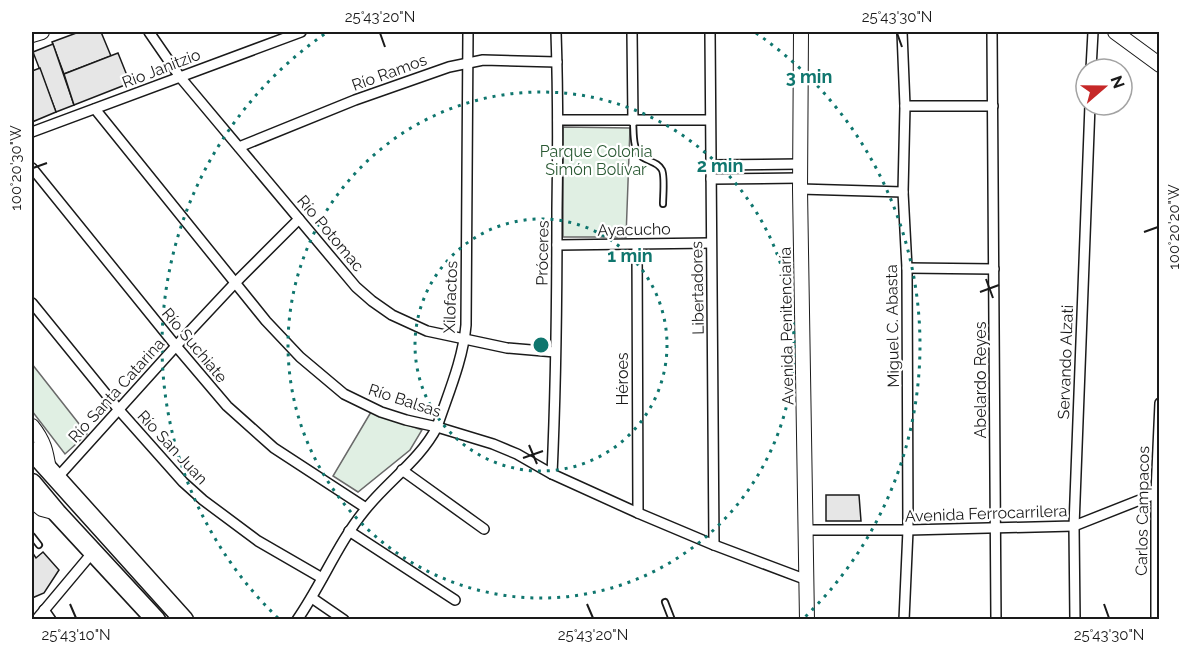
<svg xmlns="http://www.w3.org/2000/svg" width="1191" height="651" viewBox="0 0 1191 651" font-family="Raleway,sans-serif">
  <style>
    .green { fill: #e0efe3; stroke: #6a6a6a; stroke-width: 1.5 }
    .building { fill: #e6e6e6; stroke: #1a1a1a; stroke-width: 1.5 }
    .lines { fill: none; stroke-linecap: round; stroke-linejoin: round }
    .lane-casing { stroke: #1a1a1a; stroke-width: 8 }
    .street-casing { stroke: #1a1a1a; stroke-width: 12 }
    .secondary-casing { stroke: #1a1a1a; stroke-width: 16 }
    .highway-casing { stroke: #1a1a1a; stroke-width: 21 }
    .lane { stroke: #fff; stroke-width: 4.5 }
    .street { stroke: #fff; stroke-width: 9 }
    .secondary { stroke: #fff; stroke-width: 14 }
    .highway { stroke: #fff; stroke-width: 18 }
    .ticks { fill: none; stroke: #1a1a1a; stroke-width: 2 }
    .ring { fill: none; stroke: #0f766e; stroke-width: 3; stroke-dasharray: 3 6 }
    .labels { text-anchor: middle; stroke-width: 4.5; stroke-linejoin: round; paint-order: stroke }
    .street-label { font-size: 16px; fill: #1a1a1a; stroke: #fff }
    .park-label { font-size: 16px; fill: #2b5a34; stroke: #fff }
    .centre { fill: #0f766e; stroke: #fff; stroke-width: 3 }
    .ring-label { font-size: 18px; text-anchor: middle; font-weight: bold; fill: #0f766e; stroke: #fff; stroke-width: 4.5; stroke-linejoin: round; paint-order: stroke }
    .neatline { fill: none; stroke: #1a1a1a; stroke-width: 2 }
    .ticks-label { font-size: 15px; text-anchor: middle; fill: #1a1a1a }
  </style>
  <rect width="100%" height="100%" fill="#fff"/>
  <g class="green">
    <path d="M563 127 630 128 626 237H563Z"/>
    <path d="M32 364 87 434 65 454 32 411Z"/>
    <path d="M371 412 422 430 410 450 358 492 333 476Z"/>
  </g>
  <g class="building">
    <path d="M79 32H101L111 56 64 74 52 42Z"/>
    <path d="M53 44 74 105 56 112 33 52Z"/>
    <path d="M118 53 130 83 74 105 64 74Z"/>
    <path d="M40 68 56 112 32 122V71Z"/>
    <path d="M826 495H859L861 521H826Z"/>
    <path d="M32 552 36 558 43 552 59 570 44 593 32 598Z"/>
  </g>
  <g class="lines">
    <defs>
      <g id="lane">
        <path d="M633 121C634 133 632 149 642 157 649 162 658 162 662 170 665 177 663 196 663 204"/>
        <path d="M32 536 39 545"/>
        <path d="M665 602 672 620"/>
      </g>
      <g id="street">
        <path d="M149 32 180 77 356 287 372 301 392 315 427 331 507 348 555 352"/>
        <path d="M632 32 633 121"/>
        <path d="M710 32 714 545"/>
        <path d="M902 32 905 106 903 192 907 268 908 530 904 620"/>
        <path d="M992 32 996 620"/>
        <path d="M1091 69 1093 32"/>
        <path d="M905 106H993"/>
        <path d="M95 109 266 321 300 357 344 394 381 412 406 420 437 427 493 444 517 454 552 474 638 513 714 545 807 580"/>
        <path d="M558 120H710"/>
        <path d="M32 132 301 32"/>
        <path d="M239 147 355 100 449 67 483 60 557 62"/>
        <path d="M711 165 800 164"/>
        <path d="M32 168 176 346 227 406 274 448 366 508"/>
        <path d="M711 179 800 178"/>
        <path d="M800 189 903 192"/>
        <path d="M557 245 711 243"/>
        <path d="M637 245 638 513"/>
        <path d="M907 268 994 269"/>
        <path d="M32 303 119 410 183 482 203 500 258 541 322 578"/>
        <path d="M402 470 484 529"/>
        <path d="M552 474C556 386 557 298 557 209 558 150 558 91 556 32"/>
        <path d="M57 478 176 346 235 283 299 219"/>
        <path d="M806 530H908L1074 526 1160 492"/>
        <path d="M349 531 455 600"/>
        <path d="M312 598 344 620"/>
        <path d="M44 610 51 620"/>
        <path d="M36 620 93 552"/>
        <path d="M297 620C322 584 338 543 365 510 388 481 420 460 437 427 448 394 463 360 466 325L468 32"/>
        <path d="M1075 620 1074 526 1090 105"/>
        <path d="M1156 620V493L1160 403"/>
      </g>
      <g id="secondary">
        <path d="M801 32 800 189 807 620"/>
        <path d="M1115 32 1160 65"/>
        <path d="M32 35 42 32"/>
        <path d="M32 426C44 441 46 451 49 470"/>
        <path d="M32 501 42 509 57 513"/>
      </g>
      <g id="highway">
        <path d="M32 451 184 620"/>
        <path d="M32 483 57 513 156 620"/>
      </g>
    </defs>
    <use href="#lane" class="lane-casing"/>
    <use href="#street" class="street-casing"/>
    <use href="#secondary" class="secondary-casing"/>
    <use href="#highway" class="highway-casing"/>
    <use href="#lane" class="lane"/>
    <use href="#street" class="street"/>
    <use href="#secondary" class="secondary"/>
    <use href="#highway" class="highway"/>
  </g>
  <path class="ticks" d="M380 33 385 47M897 33 902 47M33 168 47 163M1144 232 1158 227M986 279 993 298M980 292 999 285M529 445 537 464M523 458 543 451M70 604 76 618M587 604 593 618M1104 604 1109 618"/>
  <g class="ring">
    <circle cx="541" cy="345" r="126"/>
    <circle cx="541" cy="345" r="253"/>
    <path d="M278 618A379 379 0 0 1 326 33M756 33A379 379 0 0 1 804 618"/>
  </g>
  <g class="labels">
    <g class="street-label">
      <text transform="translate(161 68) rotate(-21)" y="6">Rio Janitzio</text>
      <text transform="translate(389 72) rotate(-20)" y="6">Río Ramos</text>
      <text transform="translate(634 229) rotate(-1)" y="6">Ayacucho</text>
      <text transform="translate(331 233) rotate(50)" y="6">Río Potomac</text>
      <text transform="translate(542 253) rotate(-89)" y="6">Próceres</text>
      <text transform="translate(697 288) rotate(-91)" y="6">Libertadores</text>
      <text transform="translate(450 297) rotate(-88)" y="6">Xilofactos</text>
      <text transform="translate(786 326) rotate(-91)" y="6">Avenida Penitenciaría</text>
      <text transform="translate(892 326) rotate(-91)" y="6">Miguel C. Abasta</text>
      <text transform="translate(195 345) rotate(50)" y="6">Río Suchiate</text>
      <text transform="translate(1065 362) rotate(-88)" y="6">Servando Alzati</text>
      <text transform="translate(622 379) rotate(-90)" y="6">Héroes</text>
      <text transform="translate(980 380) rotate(-90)" y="6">Abelardo Reyes</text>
      <text transform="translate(116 390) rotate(-48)" y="6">Río Santa Catarina</text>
      <text transform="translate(405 400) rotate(18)" y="6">Río Balsas</text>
      <text transform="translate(173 447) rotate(47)" y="6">Río San Juan</text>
      <text transform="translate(1142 511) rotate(-89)" y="6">Carlos Campacos</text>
      <text transform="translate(986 513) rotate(-2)" y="6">Avenida Ferrocarrilera</text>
    </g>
    <g class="park-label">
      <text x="596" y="157">Parque Colonia<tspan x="596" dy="18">Simón Bolívar</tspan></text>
    </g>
  </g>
  <circle cx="541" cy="345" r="9" class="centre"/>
  <g class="ring-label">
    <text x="809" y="83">3 min</text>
    <text x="720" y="172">2 min</text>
    <text x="630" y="262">1 min</text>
  </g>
  <rect width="1191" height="651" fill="none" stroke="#ffffff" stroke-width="66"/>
  <g transform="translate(1104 87) rotate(70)"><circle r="28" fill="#ffffff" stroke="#a3a3a3" stroke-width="1.5"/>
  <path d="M0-4.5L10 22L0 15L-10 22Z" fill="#c62828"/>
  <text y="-9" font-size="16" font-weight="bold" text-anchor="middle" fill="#1a1a1a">N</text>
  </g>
  <rect x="33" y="33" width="1125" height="585" class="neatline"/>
  <g class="ticks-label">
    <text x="380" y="22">25°43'20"N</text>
    <text x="897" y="22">25°43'30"N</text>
    <text transform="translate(16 168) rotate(-90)" y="5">100°20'30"W</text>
    <text transform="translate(1174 227) rotate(-90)" y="5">100°20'20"W</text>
    <text x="76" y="640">25°43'10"N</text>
    <text x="593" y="640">25°43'20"N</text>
    <text x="1109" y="640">25°43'30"N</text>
  </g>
</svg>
